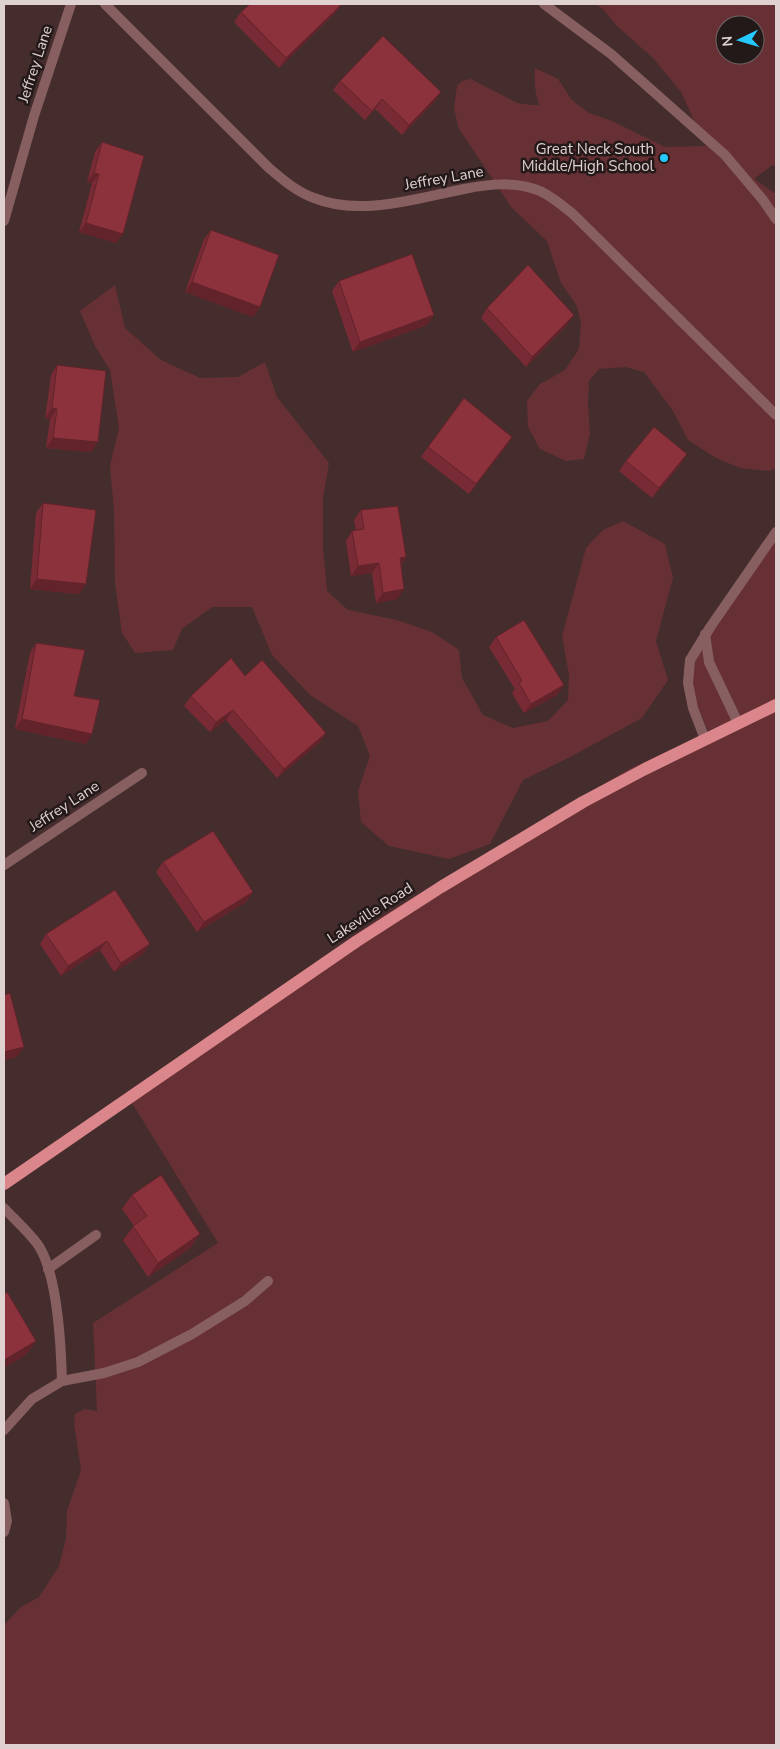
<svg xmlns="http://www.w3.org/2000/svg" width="780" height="1749" viewBox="0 0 780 1749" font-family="'Nunito Sans',sans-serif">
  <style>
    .green { fill: #673034; fill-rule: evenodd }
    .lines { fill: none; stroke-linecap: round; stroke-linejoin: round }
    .lane { stroke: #885f60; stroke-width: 10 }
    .street { stroke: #885f60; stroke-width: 10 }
    .primary { stroke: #da868a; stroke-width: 12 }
    .wall { fill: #782b34 }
    .shaded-wall { fill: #62232a }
    .building { fill: #8c323c; stroke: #62232a }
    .poi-dot { fill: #26c9fe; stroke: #241919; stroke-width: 2 }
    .labels { text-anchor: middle; stroke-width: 5; stroke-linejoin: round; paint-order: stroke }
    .street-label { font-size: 15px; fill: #e0d1d1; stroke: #241919 }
    .poi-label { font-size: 15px; fill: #e0d1d1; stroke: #241919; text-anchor: end }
  </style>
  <rect width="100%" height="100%" fill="#452d2e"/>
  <g class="green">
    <path d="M596 4H776V165L771 166 754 179 776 194V468L769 471 740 468 716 458 688 440 673 411 644 372 625 367 599 369 589 381 588 403 590 434 584 459 566 461 540 449 528 427 527 401 540 384 565 370 579 349 581 323 577 306 561 283 547 241 512 208 458 127 454 107 457 86 462 81 471 79 517 103 532 105H539C535 92 534 82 535 68L558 79 572 100 589 113 612 121 665 147 706 146 681 92 653 58 617 26 603 9ZM725 25H755V55H725Z"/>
    <path d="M115 285 125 328 161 360 200 378 238 377 265 362 277 397 329 463 323 498V547L327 591 348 610 397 620 432 632 459 650 462 678 483 715 513 728 548 721 568 700 569 675 562 636 586 548 603 530 623 521 665 544 673 578 656 641 668 680 642 718 572 756 523 780 490 844 449 859 389 846 361 822 358 791 370 756 358 726 310 695 272 655 252 607H212L182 629 173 650 135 653 122 633 115 583 114 511 110 466 119 428 110 370 95 346 80 311Z"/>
    <path d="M776 540V700L708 731 697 705 692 679 695 657Z"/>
    <path d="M776 701V1745H4V1625L21 1607 39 1597 59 1566 66 1538 67 1511 81 1470 74 1424 75 1414 84 1409 97 1411 93 1323 218 1243 126 1093 387 913 629 769Z"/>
  </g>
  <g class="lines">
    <g class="lane">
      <path d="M544 4 611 54 725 155 763 200 776 219"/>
      <path d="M4 1208C14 1219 33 1236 40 1248 58 1279 61 1345 62 1381"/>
      <path d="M48 1269 96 1235"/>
      <path d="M4 1430 32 1399 62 1381 104 1373 138 1362 192 1334 245 1301 268 1281"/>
      <path d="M4 1503 7 1521 4 1532"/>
    </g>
    <g class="street">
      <path d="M105 4 269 168C283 180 297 192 314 198 361 217 417 198 464 189 489 184 516 181 540 191 553 197 563 206 574 215L776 415"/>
      <path d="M4 221 34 116 71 4"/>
      <path d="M705 634 709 662 738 723"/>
      <path d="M705 739 693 708 688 683 690 660 711 626 776 532"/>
      <path d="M4 865 142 773"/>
    </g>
    <path class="primary" d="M4 1184 357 941 441 887 583 802 645 769 776 705"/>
  </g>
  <g class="wall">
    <path d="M241 12 335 13 279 68 234 22Z"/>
    <path d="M340 81 441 92 434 102 402 135 375 109 365 120 333 90Z"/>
    <path d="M102 142 116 243 79 232 92 183 87 182 95 152Z"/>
    <path d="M211 230 260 307 253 317 185 292 204 239Z"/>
    <path d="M339 281 427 325 353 352 332 291Z"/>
    <path d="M487 308 567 325 526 367 481 318Z"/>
    <path d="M57 365 98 442 91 452 46 448 50 419 45 418 51 375Z"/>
    <path d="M512 437 469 494 421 457 428 447Z"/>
    <path d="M626 461 681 464 652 498 619 471Z"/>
    <path d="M43 503 79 594 30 589 36 513Z"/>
    <path d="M361 510 406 557 401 565 397 599 376 603 372 573 351 576 346 541 352 531H356L354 520Z"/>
    <path d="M496 637 557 695 524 713 512 693 515 689 489 647Z"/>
    <path d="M36 643 74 696 86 744 15 729 30 653Z"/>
    <path d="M245 676 326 733 319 743 277 778 226 720 210 732 184 706 191 696Z"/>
    <path d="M163 862 253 892 246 902 197 932 156 872Z"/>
    <path d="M115 890 143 954 114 972 100 950 61 976 40 944 46 934Z"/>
    <path d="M132 1195 200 1234 190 1248 148 1277 123 1240 134 1226 122 1209Z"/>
  </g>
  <g class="shaded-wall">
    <path d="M342 4 335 13 279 68 286 58Z"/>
    <path d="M441 92 434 102 402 135 409 125Z"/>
    <path d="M382 99 375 109 365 120 372 111Z"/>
    <path d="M94 173 99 174 92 183 87 182Z"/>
    <path d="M86 223 123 234 116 243 79 232Z"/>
    <path d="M192 282 260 307 253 317 185 292Z"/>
    <path d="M434 315 427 325 353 352 360 342Z"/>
    <path d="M574 315 567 325 526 367 532 357Z"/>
    <path d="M52 408 57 409 50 419 45 418Z"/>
    <path d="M512 437 506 447 469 494 476 484Z"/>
    <path d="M53 438 98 442 91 452 46 448Z"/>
    <path d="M687 454 681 464 652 498 659 488Z"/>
    <path d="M406 557 399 567 400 558Z"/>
    <path d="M379 563 372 573 351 576 358 566Z"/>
    <path d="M37 579 86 584 79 594 30 589Z"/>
    <path d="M404 589 397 599 376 603 383 593Z"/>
    <path d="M564 685 557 695 524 713 531 704Z"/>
    <path d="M233 710 226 720 210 732 216 722Z"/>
    <path d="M22 719 92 734 86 744 15 729Z"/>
    <path d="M326 733 319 743 277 778 284 769Z"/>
    <path d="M253 892 246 902 197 932 204 922Z"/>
    <path d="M107 941 100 950 61 976 68 966Z"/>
    <path d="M150 944 143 954 114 972 121 963Z"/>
    <path d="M24 1047 17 1057 4 1060V1052Z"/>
    <path d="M200 1234 190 1248 148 1277 158 1263Z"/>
    <path d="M36 1341 26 1355 4 1368V1360Z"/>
  </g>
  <g class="building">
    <path d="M250 4H342L286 58 241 12Z"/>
    <path d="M383 36 441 92 409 125 382 99 372 111 340 81Z"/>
    <path d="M102 142 144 156 123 234 86 223 99 174 94 173Z"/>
    <path d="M211 230 279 255 260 307 192 282Z"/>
    <path d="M412 254 434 315 360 342 339 281Z"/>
    <path d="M528 265 574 315 532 357 487 308Z"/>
    <path d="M57 365 106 371 98 442 53 438 57 409 52 408Z"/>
    <path d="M464 398 512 437 476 484 428 447Z"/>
    <path d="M654 427 687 454 659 488 626 461Z"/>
    <path d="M43 503 96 510 86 584 37 579Z"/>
    <path d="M398 506 406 557 400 558 404 589 383 593 379 563 358 566 352 531 364 529 361 510Z"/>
    <path d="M524 620 564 685 531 704 519 683 522 681 496 637Z"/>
    <path d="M36 643 85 650 74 696 100 700 92 734 22 719Z"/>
    <path d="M231 658 245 676 262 660 326 733 284 769 233 710 216 722 191 696Z"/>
    <path d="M213 831 253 892 204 922 163 862Z"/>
    <path d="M115 890 150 944 121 963 107 941 68 966 46 934Z"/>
    <path d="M10 993 24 1047 4 1052V995Z"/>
    <path d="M161 1175 200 1234 158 1263 133 1226 147 1216 132 1195Z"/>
    <path d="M7 1292 36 1341 4 1360V1294Z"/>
  </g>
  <circle class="poi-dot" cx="664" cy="158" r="5"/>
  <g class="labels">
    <g class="street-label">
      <text transform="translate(35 64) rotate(-72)" y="5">Jeffrey Lane</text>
      <text transform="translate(444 178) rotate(-10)" y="5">Jeffrey Lane</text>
      <text transform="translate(64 806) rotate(-33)" y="5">Jeffrey Lane</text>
      <text transform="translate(370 913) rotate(-33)" y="5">Lakeville Road</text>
    </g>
    <g class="poi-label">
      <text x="654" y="154">Great Neck South<tspan x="654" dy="17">Middle/High School</tspan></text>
    </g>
  </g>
  <rect width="780" height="1749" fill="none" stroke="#e0d1d1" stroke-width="10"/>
  <g transform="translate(740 40) rotate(265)"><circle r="24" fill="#241919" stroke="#6f6363"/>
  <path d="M0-4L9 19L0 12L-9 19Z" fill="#26c9fe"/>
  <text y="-8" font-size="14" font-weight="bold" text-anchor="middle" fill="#e0d1d1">N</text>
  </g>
</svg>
